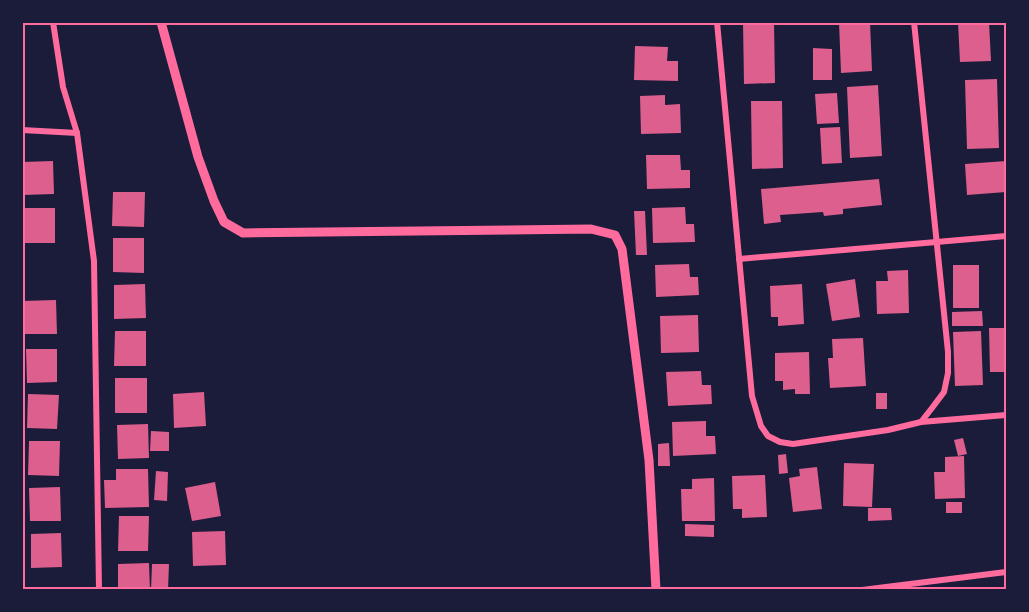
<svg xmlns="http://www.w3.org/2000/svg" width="1029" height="612" viewBox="0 0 1029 612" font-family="Lato,sans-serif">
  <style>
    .building { fill: #dd5f8e }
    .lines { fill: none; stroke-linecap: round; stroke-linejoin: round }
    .minor { stroke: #ff6b9d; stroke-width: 6 }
    .tertiary { stroke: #ff6b9d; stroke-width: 9 }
    .neatline { fill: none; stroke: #ff6b9d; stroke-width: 2 }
  </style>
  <rect width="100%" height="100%" fill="#1b1b3a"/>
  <g class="building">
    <path d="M743 22H774L775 83 744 84Z"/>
    <path d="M839 22H870L872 71 841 73Z"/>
    <path d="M958 22H989L991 61 960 62Z"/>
    <path d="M635 46 668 47 667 61H678V81L634 80Z"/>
    <path d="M813 48 832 49V80H813Z"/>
    <path d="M997 79 999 148 967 149 965 80Z"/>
    <path d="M878 85 882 156 850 158 847 87Z"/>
    <path d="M837 93 839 123 817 124 815 94Z"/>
    <path d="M665 95V105L680 104 681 133 641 134 640 96Z"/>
    <path d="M751 101H782L783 168 752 169Z"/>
    <path d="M840 127 842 163 822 164 820 128Z"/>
    <path d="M646 155H680L681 170H690V188L647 189Z"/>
    <path d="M53 161 54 194 23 195 22 162Z"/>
    <path d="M1006 161V192L967 195 965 164Z"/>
    <path d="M879 179 882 205 843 209V214L824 216 823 212 780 215 781 222 764 224 761 189Z"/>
    <path d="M113 192H145L144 227 112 226Z"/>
    <path d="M685 207 686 224H694L695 242 653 243 652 208Z"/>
    <rect x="24" y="208" width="31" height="35"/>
    <path d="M634 211H645L647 255H636Z"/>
    <path d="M113 238H144V273L113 272Z"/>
    <path d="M689 264 690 277H698L699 295 656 297 655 265Z"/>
    <rect x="953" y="265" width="26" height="43"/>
    <path d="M908 270 909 313 877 314 876 281H888L887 271Z"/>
    <path d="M855 279 860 317 832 321 826 284Z"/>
    <path d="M145 284 146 318 114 319V285Z"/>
    <path d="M802 284 804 324 778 326V317H771L770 286Z"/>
    <path d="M56 300 57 334H22V301Z"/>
    <path d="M982 311 983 326H952V312Z"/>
    <path d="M698 315 699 352 661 353 660 316Z"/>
    <path d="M989 328H1006V372H990Z"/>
    <path d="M115 331H146V366H114Z"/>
    <path d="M981 331 983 385 955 386 953 332Z"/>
    <path d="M863 338 866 386 830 388 828 358H833L832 339Z"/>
    <path d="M26 349H57V382L27 383Z"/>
    <path d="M809 352 810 394H795V389L783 390V381H775V353Z"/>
    <path d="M701 371 702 385H711L712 404 668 406 666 372Z"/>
    <rect x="115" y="378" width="32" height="35"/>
    <path d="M204 392 206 426 174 428 173 394Z"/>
    <rect x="876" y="393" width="11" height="16"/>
    <path d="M28 394 59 395 57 429 27 428Z"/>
    <path d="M706 421V436H715L716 454 673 456 672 422Z"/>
    <path d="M148 424 149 458 118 459 117 425Z"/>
    <path d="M151 431 169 432V451H150Z"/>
    <path d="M963 438 967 454 958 456 954 440Z"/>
    <path d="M29 441H60L59 476 28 475Z"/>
    <path d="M669 443 670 466H658V444Z"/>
    <path d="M786 454 788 473 779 474 778 455Z"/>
    <path d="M964 456 965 498 935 499 934 472H945V457Z"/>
    <path d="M844 463 874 464 872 507 843 506Z"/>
    <path d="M817 467 822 509 793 512 789 478 800 476 799 469Z"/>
    <path d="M116 469H148L149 507 105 508 104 480H116Z"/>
    <path d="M156 471 168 472 167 501 154 500Z"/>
    <path d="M765 475 767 517 742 518V509H733L732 476Z"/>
    <path d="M714 478 715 521H682L681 489H692V479Z"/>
    <path d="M215 482 221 516 192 521 185 488Z"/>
    <path d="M60 487 61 521H30L29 488Z"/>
    <rect x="946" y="502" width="16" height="11"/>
    <path d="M868 508H891L892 520 868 521Z"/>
    <path d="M119 516H149L148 551H118Z"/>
    <path d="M685 524 714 525V537L685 536Z"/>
    <path d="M225 531 226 565 193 566 192 532Z"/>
    <path d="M61 533 62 567 31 568V534Z"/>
    <path d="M149 563 150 590H118V564Z"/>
    <path d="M152 564H169L168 590H151Z"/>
  </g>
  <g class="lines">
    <g class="minor">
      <path d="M53 22 63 87 77 133 94 261 99 590"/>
      <path d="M717 22 752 396 761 426 768 436 780 442 793 444 888 430 921 422 932 408 944 392 948 373V352L914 22"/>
      <path d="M22 130 77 133"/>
      <path d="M739 259 1006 236"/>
      <path d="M921 422 1006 415"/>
      <path d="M862 590 1006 572"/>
    </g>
    <path class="tertiary" d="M161 22 198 157 214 201 224 222 243 233 591 229 615 235 622 249 649 460 656 590"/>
  </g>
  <rect width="1029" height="612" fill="none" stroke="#1b1b3a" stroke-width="48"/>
  <rect x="24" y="24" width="981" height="564" class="neatline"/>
</svg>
